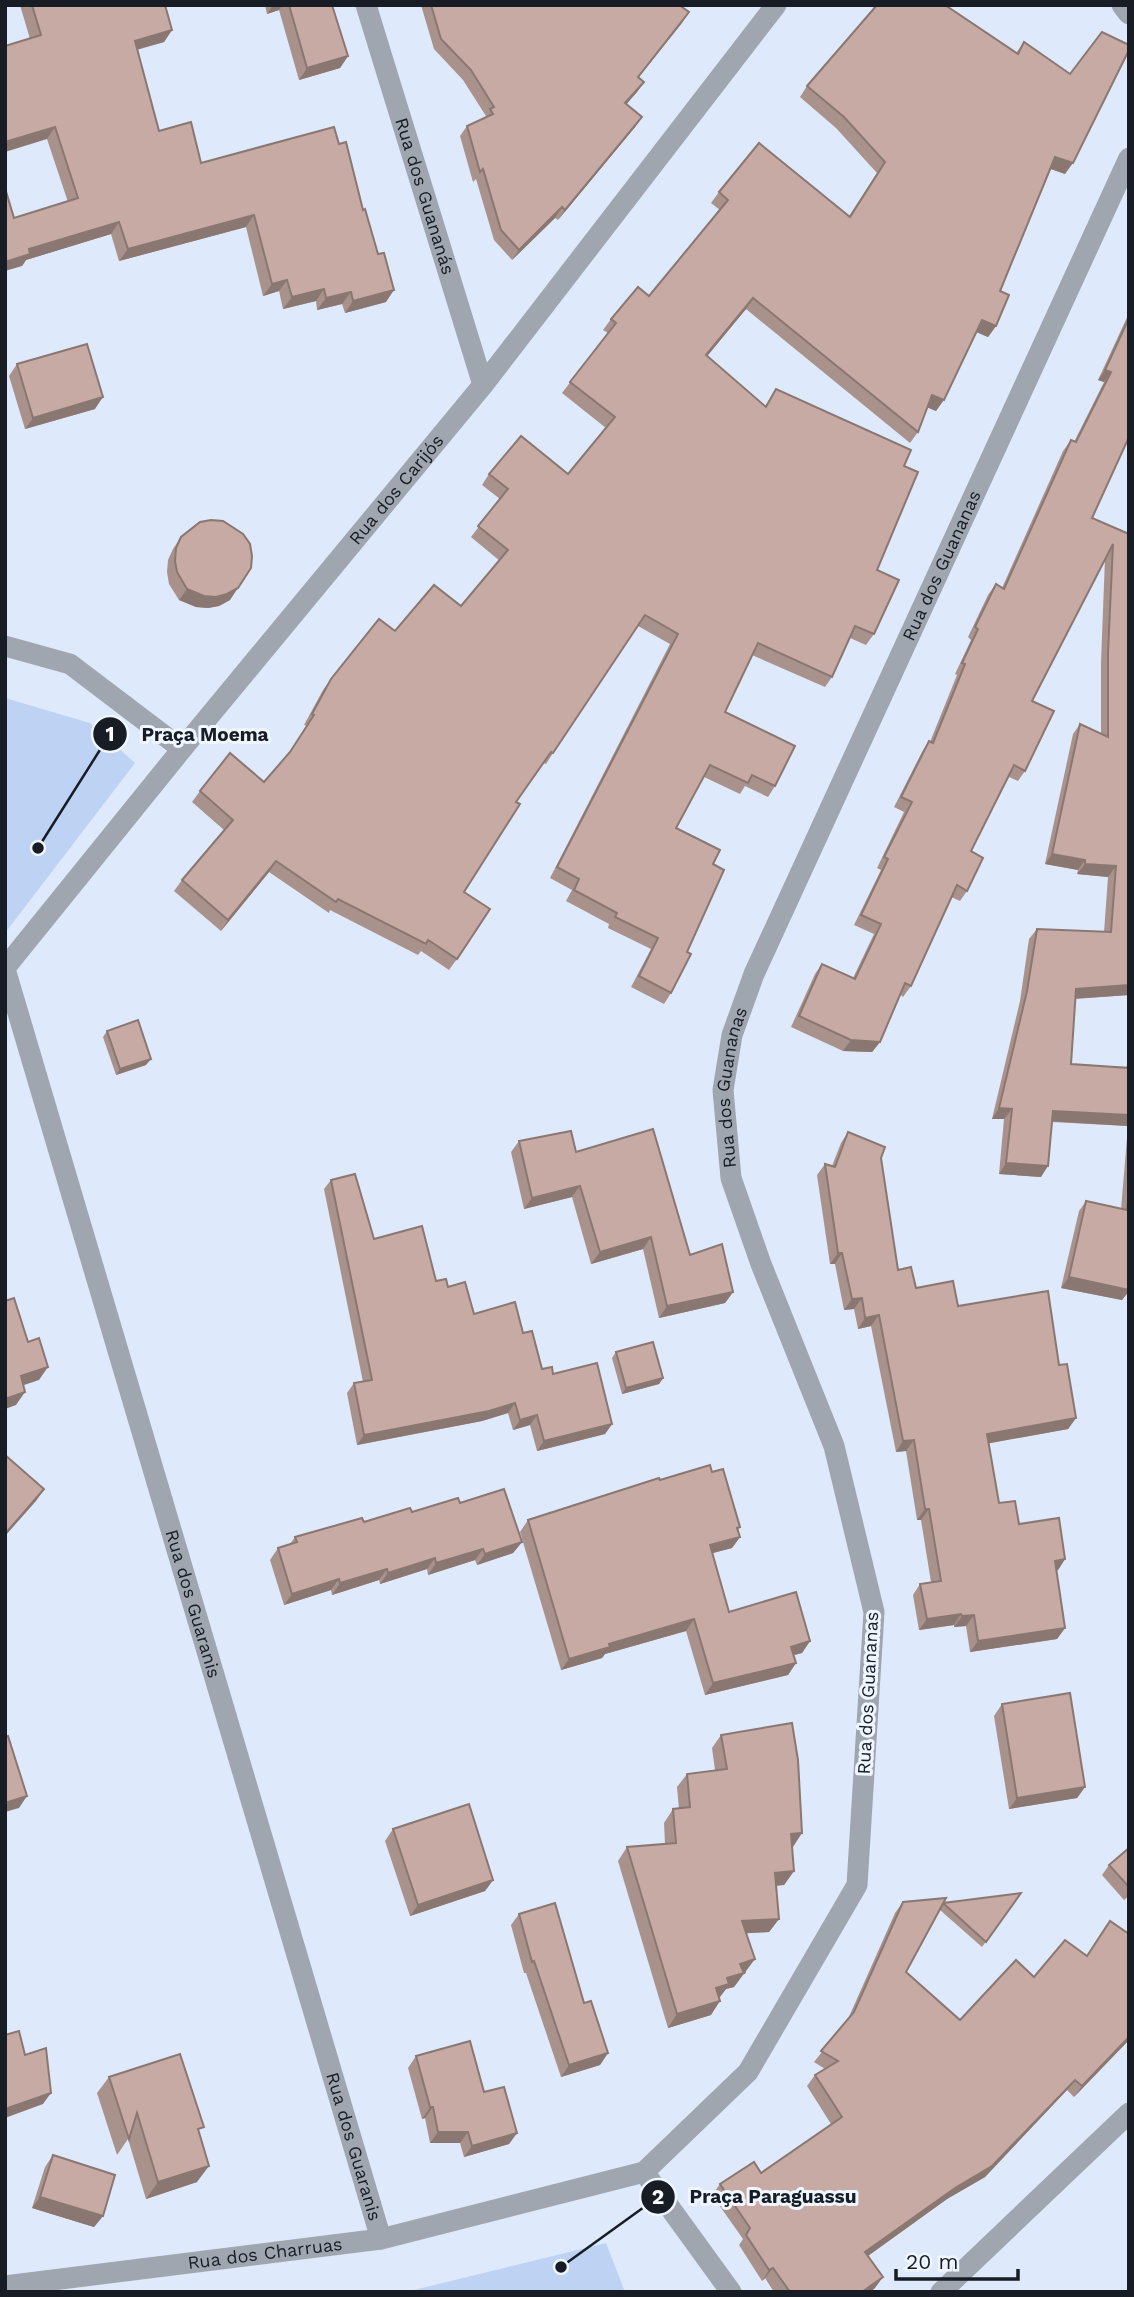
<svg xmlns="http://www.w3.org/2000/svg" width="1134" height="2297" viewBox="0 0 1134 2297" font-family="'Work Sans',sans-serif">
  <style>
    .green { fill: #bed2f4 }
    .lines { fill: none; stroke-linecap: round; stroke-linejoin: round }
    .street { stroke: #a0a6af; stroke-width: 21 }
    .wall { fill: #aa928c }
    .shaded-wall { fill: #8b7772 }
    .building { fill: #c6aaa3; stroke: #8b7772; stroke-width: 2 }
    .labels { text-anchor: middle; stroke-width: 6; stroke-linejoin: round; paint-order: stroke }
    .street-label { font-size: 18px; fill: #181d25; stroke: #f0f6ff }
    .leader { fill: none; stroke: #181d25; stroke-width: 2.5 }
    .callout-dot { fill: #181d25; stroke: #f0f6ff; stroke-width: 2.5 }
    .mark-label { font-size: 21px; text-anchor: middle; font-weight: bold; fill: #fff }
    .callout-label { font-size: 19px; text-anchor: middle; font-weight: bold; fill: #181d25; stroke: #f0f6ff; stroke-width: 6; stroke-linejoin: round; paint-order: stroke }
  </style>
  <rect width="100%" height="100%" fill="#dee9fb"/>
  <g class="green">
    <path d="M5 698 90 723 135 763 5 933Z"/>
    <path d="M606 2243 625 2292H406Z"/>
  </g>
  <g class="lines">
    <g class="street">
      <path id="s1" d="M366 5 483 385"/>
      <path d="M1122 5 1129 14"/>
      <path d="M5 646 70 664 182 749"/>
      <path id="s2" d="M5 968 182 749 483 385 776 5"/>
      <path id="s3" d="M5 969 381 2239"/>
      <path d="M644 2172 731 2292"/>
      <path id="s4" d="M5 2286 381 2239 644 2172 748 2072 857 1885 874 1612 834 1446 761 1264 731 1178 723 1090 732 1035 754 974 1129 158"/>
      <path d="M941 2292 1129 2113"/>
    </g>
  </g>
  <g class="wall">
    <path d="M20 5H165L172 30 164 42 137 50 159 131 386 302 345 313 342 304 317 310 316 301 283 309 279 291 263 296 246 227 119 261 111 234 26 260 22 266 14 218 68 202 47 139 30 39Z"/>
    <path d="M265 5H332L348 56 340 68 299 80 279 10 267 14Z"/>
    <path d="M421 5H683L682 7 689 12 638 77 644 82 637 92 626 104 642 117 635 127 558 220 555 218 512 260 494 240 476 179 473 182 460 136 467 126 484 118 486 116 463 80 434 49Z"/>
    <path d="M871 5H945L1016 53 1024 42 1065 174 1051 169 1000 291 996 326 988 337 976 332 936 411 927 407 918 432 910 443 746 309 707 356 765 406 776 389 904 466 877 570 874 634 866 645 850 638 832 677 825 687 752 655 725 712 775 786 768 797 745 786 740 794 704 777 676 828 713 864 687 952 671 993 664 1004 631 987 651 949 608 928 609 924 566 901 572 890 550 878 670 644 638 626 553 753 546 764 543 763 516 802 464 892 457 959 449 970 421 951 418 955 330 910 329 913 269 872 221 931 174 891 182 880 224 830 192 802 200 791 264 782 288 755 307 726 304 725 323 690 331 679 395 631 461 606 500 561 471 537 500 499 482 485 489 474H568L606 428 562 393 608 333 603 330 611 319 649 296 720 210 711 203 719 192 849 216 877 173 836 128 800 97 807 86 874 8Z"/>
    <path d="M1129 313V437L1092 518 1129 534V995L1075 999 1071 1064 1126 1067 1129 1062V1291L1122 1300 1061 1288 1079 1211 1086 1201 1121 1209 1128 1126 1052 1122 1041 1177 999 1174 1004 1119H992L1020 1001 1029 939 1037 929 1104 932 1108 877 1077 874 1078 870 1045 864 1073 734 1080 724 1101 734V662L1105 558 1032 701 1025 771 1018 781 1009 777 971 851 967 891 960 901 951 897 911 986 903 997 900 994 880 1042 872 1052 843 1051 791 1027 815 974 822 964 853 978 874 934 854 925 881 870 877 868 904 812 894 807 922 752 929 741 930 742 957 675 955 674 971 640 968 637 988 595 996 584 1002 588 1063 451 1071 440 1074 442 1104 382 1098 380Z"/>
    <path d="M17 364 95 409 25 429 9 376Z"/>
    <path d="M181 537 230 600 219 606 208 608 196 607 179 600 169 584 167 572 168 560 173 549Z"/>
    <path d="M107 1031 146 1065 116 1075 103 1037Z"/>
    <path d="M848 1132 881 1158 898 1270 916 1288 958 1306 1059 1365 1076 1418 1068 1429 989 1443 999 1503 1019 1524 1065 1559 1058 1570 1056 1571 1065 1628 1057 1639 970 1652 966 1626 954 1627V1625L919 1630 913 1595 920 1584 931 1582 921 1520H917L906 1451 896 1452 871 1326 858 1329 854 1309 844 1310 835 1264H830L817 1175 825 1164 832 1166 841 1143Z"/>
    <path d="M519 1141 576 1152 690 1255 733 1292 725 1303 659 1318 643 1249 591 1264 572 1197 524 1209 511 1152Z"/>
    <path d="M331 1180 374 1239 436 1281 448 1287 474 1314 523 1333 542 1369 553 1374 612 1424 605 1434 537 1451 530 1425 513 1430 508 1413 482 1421 357 1445 347 1393 354 1383 363 1382 324 1189Z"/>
    <path d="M616 1352 663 1378 659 1384 622 1394 612 1358Z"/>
    <path d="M712 1472 740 1527 738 1530 740 1537 732 1548 712 1553 729 1612 810 1641 802 1653 794 1655 796 1663 788 1675 705 1695 686 1631 605 1654 602 1658 561 1670 520 1532 528 1520 660 1480Z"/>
    <path d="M460 1503 522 1542 513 1553 477 1565 475 1560 428 1575 427 1569 380 1584 379 1580 332 1595 331 1590 284 1605 270 1560 278 1548 290 1544 295 1537Z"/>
    <path d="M1002 1704 1085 1787 1077 1798 1009 1809 994 1716Z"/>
    <path d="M721 1735 793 1847H792L794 1871 784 1885 776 1886 779 1919 769 1932 747 1933 746 1973 743 1974 734 1987 726 1989 719 1997 711 2015 668 2028 618 1861 627 1847 665 1844 664 1823 673 1809H679L677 1787 687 1774 715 1770 712 1748Z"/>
    <path d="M393 1829 493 1880 485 1891 410 1916 385 1841Z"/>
    <path d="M1129 1848V1896L1124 1900 1102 1875 1109 1865Z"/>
    <path d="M1021 1893 982 1947 940 1910 906 1972 960 2020 1034 1977 1087 1955 1129 1934V2040L1074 2097 1067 2090 985 2177 947 2199 868 2256 875 2288 870 2292H774L765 2278 762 2281 739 2245 743 2239 712 2195 720 2184 761 2173 831 2124 807 2086 815 2075 825 2069 814 2062 848 2019 895 1913 903 1902 944 1903Z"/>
    <path d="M519 1914 608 2053 600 2065 561 2077 526 1973H524L511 1925Z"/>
    <path d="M416 2056 484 2092 517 2133 509 2144 464 2157 460 2143H430L425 2118 422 2119 408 2068Z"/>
    <path d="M109 2077 199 2134 197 2182 146 2199 128 2139 117 2155 97 2093Z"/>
    <path d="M53 2155 103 2216 94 2227 32 2208 45 2167Z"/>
  </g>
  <g class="shaded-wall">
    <path d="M273 5H282L279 10 267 14Z"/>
    <path d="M689 12 682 23 631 87 638 77Z"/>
    <path d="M172 30 164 42 127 52 135 41Z"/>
    <path d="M348 56 340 68 299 80 307 68Z"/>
    <path d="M644 82 637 92 618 114 625 103Z"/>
    <path d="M642 117 635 127 558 220 565 210Z"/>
    <path d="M55 127 47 139 5 152V142Z"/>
    <path d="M1055 157 1073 163 1065 174 1048 168Z"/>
    <path d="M562 207 555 218 512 260 519 250Z"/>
    <path d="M254 215 246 227 119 261 128 249Z"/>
    <path d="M119 222 111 234 26 260 22 266 5 271V262L29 249Z"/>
    <path d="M287 280 279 291 263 296 272 284Z"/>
    <path d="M324 289 316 301 283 309 292 297Z"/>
    <path d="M394 290 386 302 345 313 353 301Z"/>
    <path d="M351 292 342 304 317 310 326 298Z"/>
    <path d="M753 298 746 309 699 366 706 355Z"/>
    <path d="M982 320 996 326 988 337 974 331Z"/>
    <path d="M1105 370 1111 372 1104 382 1098 380Z"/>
    <path d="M932 395 944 400 936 411 924 406Z"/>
    <path d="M103 397 95 409 25 429 33 418Z"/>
    <path d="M238 588 230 600 219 606 208 608 196 607 179 600 187 589Z"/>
    <path d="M1052 854 1085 860 1078 870 1045 864Z"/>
    <path d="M276 861 269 872 221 931 228 920Z"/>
    <path d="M1085 864 1116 866 1108 877 1077 874Z"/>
    <path d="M1129 985V995L1069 999 1076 989Z"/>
    <path d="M851 1040 880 1042 872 1052 843 1051Z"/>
    <path d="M151 1059 146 1065 116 1075 120 1069Z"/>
    <path d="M999 1108 1012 1109 1004 1119H992Z"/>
    <path d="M1053 1111 1129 1115V1124L1128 1126 1046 1121Z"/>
    <path d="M1006 1163 1048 1166 1041 1177 999 1174Z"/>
    <path d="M580 1186 572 1197 524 1209 532 1198Z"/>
    <path d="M651 1237 643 1249 591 1264 600 1252Z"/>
    <path d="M838 1253H842L835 1264H830Z"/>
    <path d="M1069 1277 1129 1290V1291L1122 1300 1061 1288Z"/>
    <path d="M733 1292 725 1303 659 1318 667 1306Z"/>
    <path d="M862 1298 854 1309 844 1310 852 1299Z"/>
    <path d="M879 1315 871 1326 858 1329 865 1318Z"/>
    <path d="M48 1367 39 1380 12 1389 21 1376Z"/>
    <path d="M663 1378 659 1384 622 1394 626 1388Z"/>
    <path d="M25 1392 16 1405 5 1409V1399Z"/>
    <path d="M515 1403 508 1413 482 1421 357 1445 364 1435Z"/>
    <path d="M537 1415 530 1425 513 1430 520 1420Z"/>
    <path d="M1076 1418 1068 1429 980 1445 987 1434Z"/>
    <path d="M612 1424 605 1434 537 1451 544 1441Z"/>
    <path d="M914 1440 906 1451 896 1452 903 1441Z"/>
    <path d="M44 1489 36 1501 5 1536V1534Z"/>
    <path d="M925 1509H929L921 1520H917Z"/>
    <path d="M740 1537 732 1548 702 1556 710 1545Z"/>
    <path d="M522 1542 513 1553 477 1565 485 1554Z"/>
    <path d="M483 1549 475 1560 428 1575 436 1563Z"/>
    <path d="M435 1558 427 1569 380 1584 388 1573Z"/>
    <path d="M1065 1559 1058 1570 1047 1572 1055 1561Z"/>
    <path d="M387 1569 379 1580 332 1595 340 1583Z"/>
    <path d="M339 1579 331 1590 284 1605 292 1594Z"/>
    <path d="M961 1614 954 1625 919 1630 927 1619Z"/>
    <path d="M974 1615 966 1626 954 1627 962 1616Z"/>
    <path d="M694 1619 686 1631 605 1654 602 1658 561 1670 569 1659 609 1644Z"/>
    <path d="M1065 1628 1057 1639 970 1652 978 1641Z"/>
    <path d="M810 1641 802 1653 783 1658 791 1647Z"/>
    <path d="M796 1663 788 1675 705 1695 713 1683Z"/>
    <path d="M1085 1787 1077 1798 1009 1809 1017 1798Z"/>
    <path d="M27 1796 19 1808 5 1812V1803Z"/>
    <path d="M802 1833 793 1847 781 1848 791 1834Z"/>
    <path d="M794 1871 784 1885 766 1886 775 1873Z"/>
    <path d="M493 1880 485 1891 410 1916 418 1905Z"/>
    <path d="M779 1919 769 1932 733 1934 742 1921Z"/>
    <path d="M755 1959 734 1987 726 1989 720 1997 707 2002 716 1988 740 1964Z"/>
    <path d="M720 2001 711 2015 668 2028 677 2014Z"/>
    <path d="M1129 2037V2040L1074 2097 1082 2086Z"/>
    <path d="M608 2053 600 2065 561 2077 569 2065Z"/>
    <path d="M1075 2080 1067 2090 985 2177 947 2199 858 2263 865 2252Z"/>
    <path d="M51 2093 43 2104 5 2118V2109Z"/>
    <path d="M430 2107H433L425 2118 422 2119Z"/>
    <path d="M438 2132H468L460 2143H430Z"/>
    <path d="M517 2133 509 2144 464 2157 472 2146Z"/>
    <path d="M209 2166 197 2182 146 2199 158 2182Z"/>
    <path d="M40 2197 103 2216 94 2227 32 2208Z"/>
    <path d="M773 2268 765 2278 762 2281 769 2270Z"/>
    <path d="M883 2277 875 2288 870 2292H862Z"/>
  </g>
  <g class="building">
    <path d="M32 5H165L172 30 135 41 159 131 191 122 201 163 334 127 339 144 346 142 363 210 365 209 378 254 384 253 394 290 353 301 351 292 326 298 324 289 292 297 287 280 272 284 254 215 128 249 119 222 29 249 30 254 5 262V188L14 218 78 198 55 127 5 142V46L41 35Z"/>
    <path d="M289 5H332L348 56 307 68Z"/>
    <path d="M431 5H683L682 7 689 12 638 77 644 82 625 103 642 117 565 210 562 207 519 250 501 230 483 169 480 172 467 126 493 114 490 109 494 107 471 70 441 39Z"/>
    <path d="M877 5H945L1018 54 1024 42 1070 74 1102 32 1129 45V50L1073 163 1055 157 1000 291 1009 295 996 326 982 320 944 400 932 395 918 432 753 298 706 355 766 407 776 389 911 450 904 466 918 472 877 570 899 580 874 634 855 626 832 677 758 643 725 712 795 746 775 786 752 775 748 783 710 765 676 828 720 850 713 864 724 870 687 952 691 954 671 993 639 976 658 938 615 917 617 913 574 890 579 879 557 867 678 634 645 615 553 753 551 752 516 802 520 804 464 892 490 909 457 959 428 940 426 944 338 899 336 902 276 861 228 920 182 880 233 820 200 791 230 753 264 782 290 752 314 715 312 714 331 679 379 619 395 631 434 585 461 606 508 550 478 526 508 489 489 474 521 436 568 474 615 417 570 382 616 323 611 319 638 287 649 296 728 200 719 192 759 143 850 217 885 162 844 117 807 86Z"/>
    <path d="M1129 318V437L1092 518 1129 534V985L1076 989 1071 1064 1129 1068V1115L1053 1111 1048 1166 1006 1163 1012 1109 999 1108 1027 991 1037 929 1111 932 1116 866 1085 864V860L1052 854 1080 724 1108 737V652L1113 544 1032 701 1054 711 1025 771 1014 765 971 851 983 858 967 891 957 885 911 986 905 983 880 1042 851 1040 799 1016 822 964 855 979 881 924 861 915 888 859 884 857 912 802 901 797 929 741 933 743 965 664 962 663 978 629 975 627 996 584 1004 589 1071 440 1076 442 1111 372 1105 370Z"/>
    <path d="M87 344 103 397 33 418 17 364Z"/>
    <path d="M211 520 223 521 243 534 250 544 252 556 251 568 238 588 227 594 216 597 204 596 187 589 177 572 175 561 176 548 181 537 200 522Z"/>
    <path d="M138 1020 151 1059 120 1069 107 1031Z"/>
    <path d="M653 1129 690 1255 722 1244 733 1292 667 1306 651 1237 600 1252 580 1186 532 1198 519 1141 571 1131 576 1152Z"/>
    <path d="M848 1132 885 1147 881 1158 898 1270 911 1267 916 1288 953 1281 958 1306 1048 1291 1059 1365 1067 1364 1076 1418 987 1434 999 1503 1015 1501 1019 1524 1059 1518 1065 1559 1055 1561 1065 1628 978 1641 974 1615 962 1616 961 1614 927 1619 920 1584 941 1581 929 1509H925L914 1440 903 1441 879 1315 865 1318 862 1298 852 1299 842 1253H838L825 1164 835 1167Z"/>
    <path d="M355 1174 374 1239 422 1226 436 1281 446 1279 448 1287 465 1282 474 1314 515 1302 523 1333 532 1331 542 1369 552 1367 553 1374 597 1363 612 1424 544 1441 537 1415 520 1420 515 1403 489 1411 364 1435 354 1383 372 1380 331 1180Z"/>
    <path d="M1129 1192V1290L1069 1277 1086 1201 1127 1210Z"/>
    <path d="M14 1298 28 1342 39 1338 48 1367 21 1376 25 1392 5 1399V1301Z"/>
    <path d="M653 1342 663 1378 626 1388 616 1352Z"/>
    <path d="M5 1455 44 1489 5 1534Z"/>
    <path d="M710 1465 712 1472 723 1469 740 1527 737 1528 740 1537 710 1545 729 1612 796 1592 810 1641 791 1647 796 1663 713 1683 694 1619 609 1644 610 1647 569 1659 528 1520 659 1478 660 1480Z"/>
    <path d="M504 1489 522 1542 485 1554 483 1549 436 1563 435 1558 388 1573 387 1569 340 1583 339 1579 292 1594 278 1548 297 1542 295 1537 362 1518 364 1522 410 1508 412 1512 458 1498 460 1503Z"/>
    <path d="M1070 1693 1085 1787 1017 1798 1002 1704Z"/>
    <path d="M792 1723 798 1760 802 1833 791 1834 794 1871 775 1873 779 1919 742 1921 755 1959 740 1964 744 1973 727 1978 729 1984 716 1988 720 2001 677 2014 627 1847 676 1843 673 1809 690 1807 687 1774 727 1769 721 1735Z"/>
    <path d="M8 1736 27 1796 5 1803V1737Z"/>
    <path d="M469 1804 493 1880 418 1905 393 1829Z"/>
    <path d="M1129 1848V1887L1109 1865Z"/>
    <path d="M1021 1893 986 1942 943 1903Z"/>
    <path d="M946 1898 906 1972 960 2020 1016 1960 1034 1977 1065 1940 1087 1956 1110 1921 1129 1934V2037L1082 2086 1075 2080 992 2166 955 2188 865 2252 883 2277 862 2292H790L773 2268 769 2270 746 2235 750 2228 720 2184 754 2162 761 2173 842 2117 815 2075 838 2061 821 2051 854 2012 903 1902Z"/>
    <path d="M555 1903 584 2003 591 2001 608 2053 569 2065 534 1961 532 1962 519 1914Z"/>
    <path d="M19 2031 25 2055 46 2048 51 2093 5 2109V2035Z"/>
    <path d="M470 2041 484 2092 504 2087 517 2133 472 2146 468 2132H438L433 2107H430L416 2056Z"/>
    <path d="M180 2054 204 2127 198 2129 209 2166 158 2182 137 2113 129 2139 109 2077Z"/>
    <path d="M53 2155 115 2175 103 2216 40 2197Z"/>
  </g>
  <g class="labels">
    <g class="street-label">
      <text dy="6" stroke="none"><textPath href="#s1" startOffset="200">Rua dos Guananás</textPath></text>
      <text dy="6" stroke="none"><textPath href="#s2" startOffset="618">Rua dos Carijós</textPath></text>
      <text dy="6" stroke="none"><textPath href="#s4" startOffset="2401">Rua dos Guananas</textPath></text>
      <text dy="6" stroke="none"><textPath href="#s4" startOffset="1834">Rua dos Guananas</textPath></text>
      <text dy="6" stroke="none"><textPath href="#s3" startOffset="662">Rua dos Guaranis</textPath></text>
      <text transform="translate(868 1693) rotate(-87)" y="6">Rua dos Guananas</text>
      <text dy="6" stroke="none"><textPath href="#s3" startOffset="1228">Rua dos Guaranis</textPath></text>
      <text dy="6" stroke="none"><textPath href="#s4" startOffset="262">Rua dos Charruas</textPath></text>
    </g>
  </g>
  <path class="leader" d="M38 848L110 734M561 2267L658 2197"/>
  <g class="callout-dot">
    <circle cx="38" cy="848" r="7"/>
    <circle cx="561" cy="2267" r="7"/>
    <circle cx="110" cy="734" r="18"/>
    <circle cx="658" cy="2197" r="18"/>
  </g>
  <g class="mark-label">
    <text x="110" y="741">1</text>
    <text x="658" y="2204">2</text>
  </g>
  <g class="callout-label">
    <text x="205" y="741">Praça Moema</text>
    <text x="773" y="2203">Praça Paraguassu</text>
  </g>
  <rect width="1134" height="2297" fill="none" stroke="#181d25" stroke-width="14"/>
  <path d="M896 2269v10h122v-10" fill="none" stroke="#181d25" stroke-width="3.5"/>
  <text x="906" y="2269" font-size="21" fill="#181d25" stroke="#f0f6ff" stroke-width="5" paint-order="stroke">20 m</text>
</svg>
